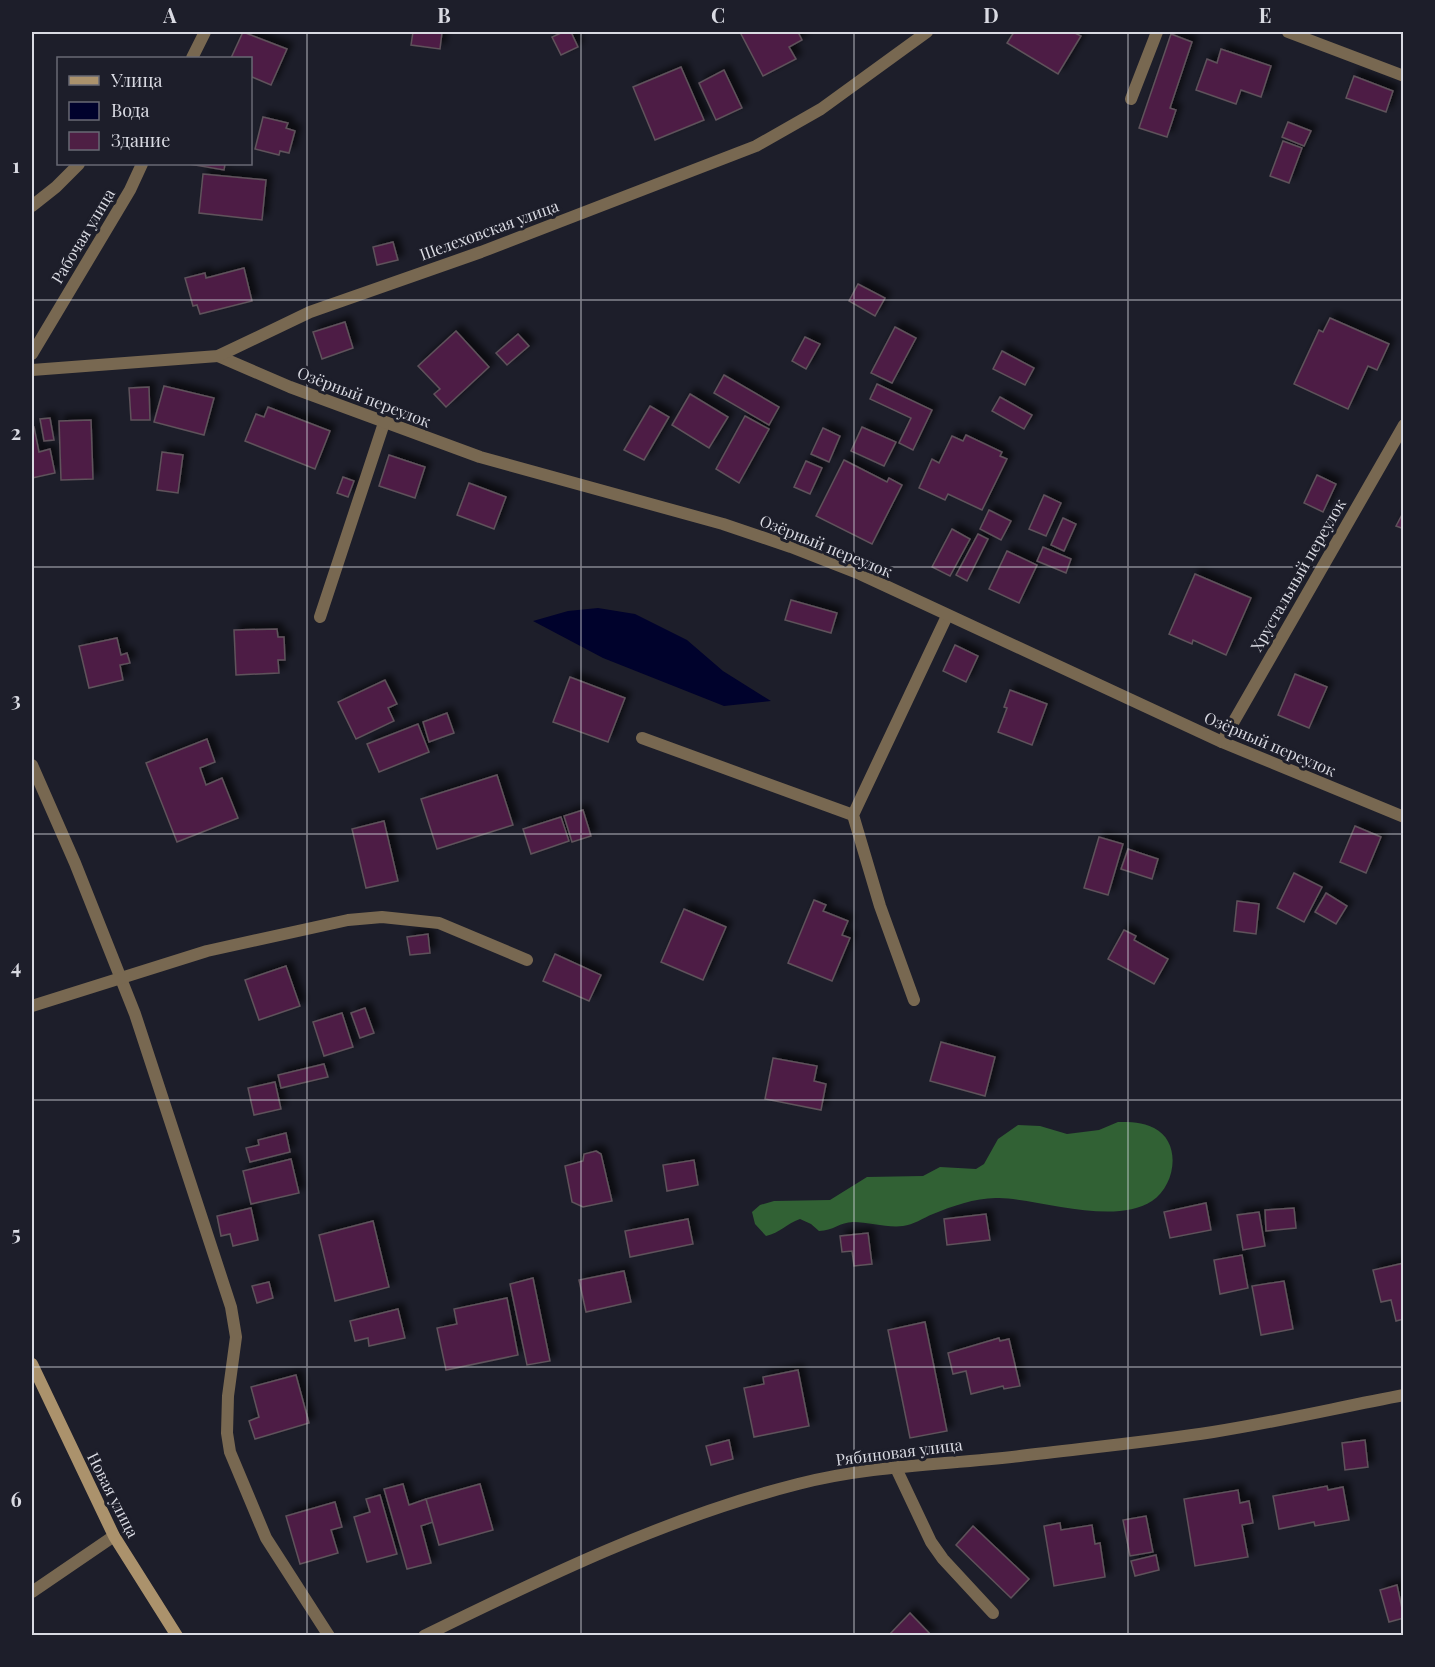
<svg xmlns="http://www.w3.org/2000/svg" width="1435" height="1667" viewBox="0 0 1435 1667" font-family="'Playfair Display',serif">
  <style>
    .forest { fill: #316134 }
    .water { fill: #00022c }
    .building { fill: #4e1f44; stroke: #5f525b; stroke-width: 1.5; filter: url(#shadow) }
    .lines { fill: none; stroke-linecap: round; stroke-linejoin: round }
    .lane { stroke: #786851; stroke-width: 12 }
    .street { stroke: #786851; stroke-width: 12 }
    .secondary { stroke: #ab926c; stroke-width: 12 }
    .grid { fill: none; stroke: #d9dae2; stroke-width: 1.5; stroke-opacity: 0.55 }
    .labels { text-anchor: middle; stroke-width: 6; stroke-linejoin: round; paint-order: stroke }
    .street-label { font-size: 16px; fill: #d9dae2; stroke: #1d1e2a }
    .neatline { fill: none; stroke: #d9dae2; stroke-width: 2 }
    .grid-label { font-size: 20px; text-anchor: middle; font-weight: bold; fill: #d9dae2 }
  </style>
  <defs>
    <filter id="shadow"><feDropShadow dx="5.5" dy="-5.5" stdDeviation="3" flood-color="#0009"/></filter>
  </defs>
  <rect width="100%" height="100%" fill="#1d1e2a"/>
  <path class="forest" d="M1118 1122C1131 1122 1142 1122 1154 1128 1182 1142 1176 1185 1152 1201 1113 1226 1042 1199 999 1198 978 1197 952 1206 933 1214 923 1218 913 1225 903 1226 887 1228 869 1222 853 1222 840 1222 833 1231 819 1231L811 1224 800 1219C786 1224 780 1233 766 1236L755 1224 752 1212 760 1205 774 1201 830 1200 867 1177 923 1176 940 1167 976 1169 984 1164 998 1139 1018 1125 1040 1126 1067 1134 1099 1130Z"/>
  <path class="water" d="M598 608 635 614 687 640 723 671 771 701 724 706 603 658 533 621 568 611Z"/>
  <g class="building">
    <path d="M243 32 287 49 271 85 252 77 250 79V58H231Z"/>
    <path d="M413 32H442L440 49 411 45Z"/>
    <path d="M563 32H571L578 47 561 55 552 37Z"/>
    <path d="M740 32H798L802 40 789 47 796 59 763 76Z"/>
    <path d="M1014 32H1073L1081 36 1058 74 1007 43Z"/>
    <path d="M1171 34 1192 42 1170 108 1176 110 1167 137 1139 128Z"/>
    <path d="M1221 49 1271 66 1261 97 1241 90 1236 104 1196 90 1207 59 1217 63Z"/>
    <path d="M681 67 704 120 655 140 633 87Z"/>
    <path d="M724 70 742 108 716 120 699 83Z"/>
    <path d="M1354 76 1393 91 1386 112 1346 98Z"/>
    <path d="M263 117 288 123 286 128 295 131 289 153 280 151 279 155 255 149Z"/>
    <path d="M1288 122 1311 131 1304 146 1282 137Z"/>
    <path d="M1283 141 1302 148 1289 183 1270 176Z"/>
    <path d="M189 164H225L224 170Z"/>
    <path d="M203 174 266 180 262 220 199 213Z"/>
    <path d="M393 242 398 260 377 265 373 247Z"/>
    <path d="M244 268 252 301 200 314 197 305 193 306 185 278 205 273 206 278Z"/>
    <path d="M858 284 885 298 875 316 849 301Z"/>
    <path d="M1330 318 1389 344 1377 370 1368 366 1348 409 1294 384 1319 330 1323 332Z"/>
    <path d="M345 322 353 348 322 359 313 332Z"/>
    <path d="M895 327 916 338 892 383 871 373Z"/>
    <path d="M456 331 489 367 446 407 434 394 440 389 418 366Z"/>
    <path d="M518 334 529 346 507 365 496 353Z"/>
    <path d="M805 337 820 344 806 369 792 361Z"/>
    <path d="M1002 351 1034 368 1025 385 993 369Z"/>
    <path d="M724 375 779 407 769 425 714 393Z"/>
    <path d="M877 384 932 410 913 450 899 443 911 418 870 399Z"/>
    <path d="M164 386 214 398 204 435 154 422Z"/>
    <path d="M149 387 150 420H131L129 388Z"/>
    <path d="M690 394 728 417 709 448 672 425Z"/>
    <path d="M1000 397 1032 415 1024 429 992 411Z"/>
    <path d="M650 406 669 417 644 460 624 450Z"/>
    <path d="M268 407 330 431 315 469 245 441 256 414 264 417Z"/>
    <path d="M745 416 769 429 739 483 716 469Z"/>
    <path d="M50 418 54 440 44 441 40 419Z"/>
    <path d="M91 420 93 479 61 480 59 421Z"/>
    <path d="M34 427 39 452 50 449 55 473 32 478V428Z"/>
    <path d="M862 427 896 442 884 466 851 451Z"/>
    <path d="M823 428 840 436 829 462 811 454Z"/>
    <path d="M966 435 1002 452 1000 456 1007 459 982 510 948 494 945 500 919 488 932 459 939 463 952 436 963 441Z"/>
    <path d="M162 452 183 455 178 493 157 490Z"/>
    <path d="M389 455 425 467 415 498 379 486Z"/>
    <path d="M844 460 887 482 889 478 902 485 872 544 816 516Z"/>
    <path d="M806 461 822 468 810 494 794 487Z"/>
    <path d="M1317 475 1336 484 1323 512 1304 503Z"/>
    <path d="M343 477 354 481 348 497 337 493Z"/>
    <path d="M469 483 506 497 494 529 457 515Z"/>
    <path d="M1044 495 1061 503 1046 536 1029 529Z"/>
    <path d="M989 510 1011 521 1001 540 980 529Z"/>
    <path d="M1404 511V529L1396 526Z"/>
    <path d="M1063 518 1076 524 1064 551 1051 545Z"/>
    <path d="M952 529 970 539 950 576 932 567Z"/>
    <path d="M978 534 988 539 967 581 956 575Z"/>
    <path d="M1043 547 1071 559 1066 573 1037 561Z"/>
    <path d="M1007 551 1037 565 1019 603 989 589Z"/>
    <path d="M1195 574 1251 598 1226 655 1193 640 1192 644 1169 634Z"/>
    <path d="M791 600 837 613 831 633 785 620Z"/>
    <path d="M277 629 278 637H284L285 660H278L279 673 236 675 234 630Z"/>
    <path d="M117 638 121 655 127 653 130 663 120 665 123 680 89 688 79 646Z"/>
    <path d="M955 645 978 656 966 682 943 671Z"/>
    <path d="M1295 674 1327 687 1309 728 1278 715Z"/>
    <path d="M570 677 625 698 608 742 553 722Z"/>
    <path d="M385 680 397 704 388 708 394 721 356 739 338 702Z"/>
    <path d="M1010 690 1047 704 1032 745 998 732 1007 708 1004 707Z"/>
    <path d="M447 713 454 733 429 742 423 722Z"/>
    <path d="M418 724 429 752 379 772 367 744Z"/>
    <path d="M207 739 215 762 200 768 206 785 222 778 238 818 177 842 146 763Z"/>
    <path d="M497 775 513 825 437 849 421 799Z"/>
    <path d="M583 810 591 836 572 842 564 816Z"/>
    <path d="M561 817 569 841 531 854 523 829Z"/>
    <path d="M384 821 398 881 366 888 352 829Z"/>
    <path d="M1355 826 1381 837 1366 873 1340 862Z"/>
    <path d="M1099 837 1123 844 1108 895 1084 888Z"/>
    <path d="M1128 849 1158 859 1152 879 1121 869Z"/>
    <path d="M1294 873 1322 887 1304 922 1277 908Z"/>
    <path d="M1326 893 1347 906 1336 924 1315 912Z"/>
    <path d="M814 900 826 905 823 911 848 921 842 935 850 938 832 981 788 963Z"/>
    <path d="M1237 901 1259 904 1256 934 1234 931Z"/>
    <path d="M684 909 726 927 703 980 661 962Z"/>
    <path d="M1124 930 1136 936 1134 940 1168 959 1154 984 1108 959Z"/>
    <path d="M428 934 430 953 410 955 407 937Z"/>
    <path d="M555 954 601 975 589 1001 543 981Z"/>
    <path d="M286 966 300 1006 259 1020 245 980Z"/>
    <path d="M365 1008 374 1033 360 1038 351 1013Z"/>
    <path d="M342 1013 353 1047 324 1056 313 1022Z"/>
    <path d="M941 1042 995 1057 985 1096 930 1081Z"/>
    <path d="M773 1058 817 1066 814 1081 826 1084 821 1110 765 1099Z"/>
    <path d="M324 1064 328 1077 281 1088 278 1075Z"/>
    <path d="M275 1082 281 1109 254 1115 248 1088Z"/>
    <path d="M286 1133 290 1152 250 1162 246 1148 259 1145 258 1140Z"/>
    <path d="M596 1151 601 1154 612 1201 583 1207 572 1202 565 1166 583 1161 584 1154Z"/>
    <path d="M291 1159 299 1193 251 1204 243 1171Z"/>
    <path d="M694 1160 698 1185 667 1191 663 1165Z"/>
    <path d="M1206 1203 1211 1230 1170 1238 1164 1212Z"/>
    <path d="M251 1208 258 1240 233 1246 230 1234 221 1236 217 1216Z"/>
    <path d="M1294 1208 1296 1228 1266 1231 1265 1210Z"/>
    <path d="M1259 1212 1265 1246 1243 1250 1237 1215Z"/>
    <path d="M986 1214 990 1240 947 1245 944 1219Z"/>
    <path d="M688 1219 693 1244 630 1257 625 1231Z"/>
    <path d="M373 1221 389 1287 335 1301 319 1235Z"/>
    <path d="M868 1233 872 1264 854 1266 852 1251 842 1252 840 1236Z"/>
    <path d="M1242 1255 1248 1288 1220 1294 1214 1260Z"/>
    <path d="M1404 1263V1319L1396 1321 1391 1300 1381 1302 1373 1270Z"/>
    <path d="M624 1271 631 1302 586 1312 579 1280Z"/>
    <path d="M533 1278 550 1361 527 1365 510 1284Z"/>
    <path d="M1284 1281 1293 1329 1261 1335 1252 1286Z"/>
    <path d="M269 1282 273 1298 257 1303 252 1286Z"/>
    <path d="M507 1298 518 1355 446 1370 437 1328 457 1324 454 1309Z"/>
    <path d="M398 1309 405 1338 369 1346 368 1338 355 1341 350 1321Z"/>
    <path d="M925 1322 947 1431 910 1438 888 1330Z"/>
    <path d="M999 1338 1000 1341 1009 1339 1020 1386 1004 1389 1003 1386 971 1394 966 1371 953 1374 948 1353Z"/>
    <path d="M798 1370 809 1426 754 1437 744 1388 764 1384 763 1377Z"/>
    <path d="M296 1375 309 1423 255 1439 249 1421 259 1417 251 1387Z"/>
    <path d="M729 1440 733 1459 711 1465 706 1446Z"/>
    <path d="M1365 1440 1368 1467 1345 1470 1342 1443Z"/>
    <path d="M403 1484 409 1505 426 1499 433 1522 421 1526 431 1563 407 1569 384 1489Z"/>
    <path d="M480 1484 493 1530 439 1545 426 1499Z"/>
    <path d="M1327 1486 1328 1490 1343 1487 1349 1520 1315 1526 1314 1522 1279 1529 1273 1496Z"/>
    <path d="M1238 1490 1240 1503 1249 1501 1253 1523 1242 1525 1248 1557 1195 1566 1184 1499Z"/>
    <path d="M380 1495 397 1554 367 1562 354 1517 370 1512 366 1499Z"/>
    <path d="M335 1502 342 1527 331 1530 338 1553 300 1564 286 1516Z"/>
    <path d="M1146 1516 1153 1552 1130 1556 1123 1520Z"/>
    <path d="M1060 1523 1061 1530 1092 1525 1095 1544 1100 1543 1105 1577 1054 1586 1044 1526Z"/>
    <path d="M973 1526 1029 1579 1011 1598 956 1545Z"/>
    <path d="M1156 1555 1159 1570 1135 1576 1131 1561Z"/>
    <path d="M1397 1585 1404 1618 1389 1622 1380 1590Z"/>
    <path d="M910 1613 932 1636H888Z"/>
  </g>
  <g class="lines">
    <g class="lane">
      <path d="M1288 32 1404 76"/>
      <path d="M1131 99 1157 32"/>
      <path d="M32 206 56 187 79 164"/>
      <path d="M320 617 384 423"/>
      <path d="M642 738 853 815"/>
      <path d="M32 765 75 863 135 1014 231 1307 236 1337 228 1396 227 1433 230 1452 266 1538 329 1636"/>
      <path d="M914 1000 880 906 853 815 947 616"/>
      <path d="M895 1466 931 1542 943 1559 993 1613"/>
    </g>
    <g class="street">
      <path d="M192 58 205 32"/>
      <path d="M32 354 130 190 142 164"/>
      <path d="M218 356 290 387 480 457 723 524 791 547 860 574 1222 742 1404 817"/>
      <path d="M32 370 218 356 310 312 481 252 756 146 821 109 927 32"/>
      <path d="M1222 742 1404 425"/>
      <path d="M32 1006 207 951 348 920 382 917 439 923 527 960"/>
      <path d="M32 1592 114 1536"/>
      <path d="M424 1636C544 1577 668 1517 798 1484 871 1465 946 1465 1020 1456 1085 1448 1149 1442 1213 1432 1277 1422 1340 1407 1404 1395"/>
    </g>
    <path class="secondary" d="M32 1364 114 1536 177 1636"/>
  </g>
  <path class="grid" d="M307 32V1636M581 32V1636M854 32V1636M1128 32V1636M32 300H1404M32 567H1404M32 834H1404M32 1100H1404M32 1367H1404"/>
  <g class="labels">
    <g class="street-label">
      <text transform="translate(489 230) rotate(-20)" y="6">Шелеховская улица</text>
      <text transform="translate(83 236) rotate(-59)" y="6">Рабочая улица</text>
      <text transform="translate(364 397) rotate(21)" y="6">Озёрный переулок</text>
      <text transform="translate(826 546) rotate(22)" y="6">Озёрный переулок</text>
      <text transform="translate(1298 575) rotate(-60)" y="6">Хрустальный переулок</text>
      <text transform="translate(1270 744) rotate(23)" y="6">Озёрный переулок</text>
      <text transform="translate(899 1452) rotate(-7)" y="6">Рябиновая улица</text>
      <text transform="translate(113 1495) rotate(63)" y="6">Новая улица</text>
    </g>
  </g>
  <rect width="1435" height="1667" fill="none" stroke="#1d1e2a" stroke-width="66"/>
  <rect x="57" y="57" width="195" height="108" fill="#1d1e2a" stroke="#686974" stroke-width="1.5"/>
  <rect x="69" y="76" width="30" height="9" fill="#ab926c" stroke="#686974" stroke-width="1.5"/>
  <text x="111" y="87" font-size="18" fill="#d9dae2">Улица</text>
  <rect x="69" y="102" width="30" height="18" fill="#00022c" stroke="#686974" stroke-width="1.5"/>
  <text x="111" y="117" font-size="18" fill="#d9dae2">Вода</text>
  <rect x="69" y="132" width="30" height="18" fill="#4e1f44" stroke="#686974" stroke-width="1.5"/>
  <text x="111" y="147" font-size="18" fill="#d9dae2">Здание</text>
  <rect x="33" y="33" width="1369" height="1601" class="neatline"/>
  <g class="grid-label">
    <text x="170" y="23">A</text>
    <text x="444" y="23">B</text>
    <text x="718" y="23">C</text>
    <text x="991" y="23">D</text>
    <text x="1265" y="23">E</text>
    <text x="16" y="173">1</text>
    <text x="16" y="440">2</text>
    <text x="16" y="707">3</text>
    <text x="16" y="974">4</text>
    <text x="16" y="1241">5</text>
    <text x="16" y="1507">6</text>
  </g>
</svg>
